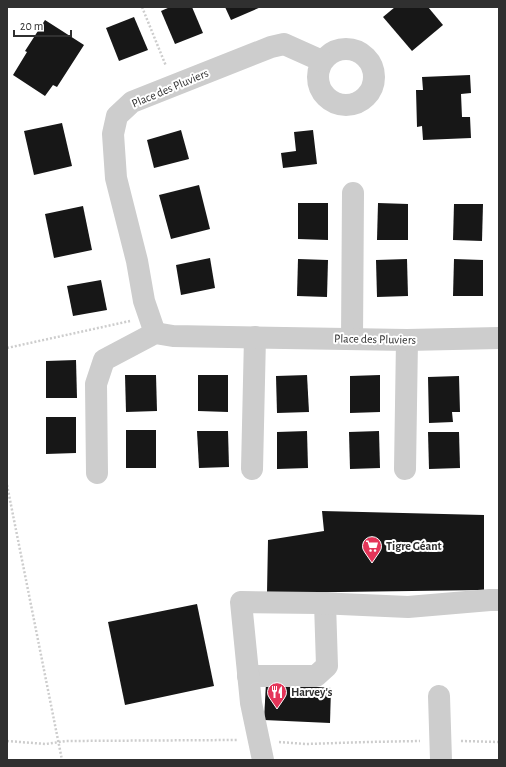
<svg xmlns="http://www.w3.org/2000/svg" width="506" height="767" viewBox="0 0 506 767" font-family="'Alegreya Sans',sans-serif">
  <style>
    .building { fill: #171717 }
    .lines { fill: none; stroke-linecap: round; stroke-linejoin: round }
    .path { stroke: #cdcdcd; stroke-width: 2.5; stroke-dasharray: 2 2; stroke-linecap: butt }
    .minor { stroke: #cdcdcd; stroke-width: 22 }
    .labels { text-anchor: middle; stroke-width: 4; stroke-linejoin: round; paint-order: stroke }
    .street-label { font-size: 12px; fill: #303030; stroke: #fff }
    .poi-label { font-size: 12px; font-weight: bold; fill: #303030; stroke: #fff; text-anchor: start }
  </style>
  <rect width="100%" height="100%" fill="#fff"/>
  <g class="building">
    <path d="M170 7H192L203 33 175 44 161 11Z"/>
    <path d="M225 7H261L231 20Z"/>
    <path d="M395 7H428L443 25 412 51 383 17Z"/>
    <path d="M134 17 148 50 119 61 106 28Z"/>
    <path d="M45 20 84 45 57 87 53 85 45 96 13 75 27 52 25 51Z"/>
    <path d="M470 75 471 93 461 94 462 117H470L471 138 423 140 422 126 417 127 416 90H423L422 77Z"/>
    <path d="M62 123 72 166 34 175 24 131Z"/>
    <path d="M181 130 189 159 154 168 147 140Z"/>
    <path d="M313 130 317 164 283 168 281 153 296 151 294 132Z"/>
    <path d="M199 185 210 229 171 239 159 195Z"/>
    <path d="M298 203H328V240L298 239Z"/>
    <path d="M378 203 408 204V240H377Z"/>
    <path d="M454 204H483L482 241 453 240Z"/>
    <path d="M83 206 92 250 54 258 45 214Z"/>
    <path d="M210 258 215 288 181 295 176 265Z"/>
    <path d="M298 259 328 260 327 297 297 296Z"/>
    <path d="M407 259 408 296 377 297 376 260Z"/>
    <path d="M454 259 483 260V296H453Z"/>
    <path d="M101 280 107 310 73 316 67 286Z"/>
    <path d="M76 360 77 398H46V361Z"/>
    <path d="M125 375H156L157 411 126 412Z"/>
    <path d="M198 375H228V412L198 411Z"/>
    <path d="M307 375 309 412 277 413 276 376Z"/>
    <path d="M380 375V412L350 413V376Z"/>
    <path d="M459 376 460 412H452L453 422 429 423 428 377Z"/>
    <path d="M46 417H76V453L46 454Z"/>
    <rect x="126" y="430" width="30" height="38"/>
    <path d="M197 431H228L229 467 199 468Z"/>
    <path d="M307 431 308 468 277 469V432Z"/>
    <path d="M379 431 380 468 350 469 349 432Z"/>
    <path d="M428 432H459L460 468 429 469Z"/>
    <path d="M322 511 484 515V590L267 593 268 540 324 531Z"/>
    <path d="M197 604 214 686 125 705 108 622Z"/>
    <path d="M266 683 331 688 330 723 264 720Z"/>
  </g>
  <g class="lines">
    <g class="path">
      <path d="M142 7 166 66"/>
      <path d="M7 348 130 321"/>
      <path d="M7 485 62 760"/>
      <path d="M7 741 46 744 66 741 238 740"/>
      <path d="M461 741 499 742"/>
      <path d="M279 742 306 744 368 742 420 741"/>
    </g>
    <g class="minor">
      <circle cx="346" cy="77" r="28"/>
      <path d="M155 333 144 301 137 261 116 178 113 134 117 116 132 102 271 47 284 44 322 61"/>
      <path d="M352 339 353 193"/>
      <path d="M252 469 255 337"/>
      <path d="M405 469 407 340"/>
      <path d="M97 473 96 384 104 360 155 333 173 336 407 340 499 338"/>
      <path d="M248 676H316L327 666 325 603"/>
      <path d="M439 696 441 760"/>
      <path d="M263 760 251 703 241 602 318 603 408 607 490 600H499"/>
    </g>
  </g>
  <defs>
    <symbol id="supermarket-pin" viewBox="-11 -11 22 30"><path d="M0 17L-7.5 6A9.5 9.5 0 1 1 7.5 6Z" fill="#e43559" stroke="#fff"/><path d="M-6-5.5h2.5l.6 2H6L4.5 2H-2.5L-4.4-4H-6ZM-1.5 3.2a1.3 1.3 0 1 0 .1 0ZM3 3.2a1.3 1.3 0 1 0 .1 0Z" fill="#fff"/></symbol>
    <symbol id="restaurant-pin" viewBox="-11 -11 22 30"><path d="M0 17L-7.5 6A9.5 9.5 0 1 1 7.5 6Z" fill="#e43559" stroke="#fff"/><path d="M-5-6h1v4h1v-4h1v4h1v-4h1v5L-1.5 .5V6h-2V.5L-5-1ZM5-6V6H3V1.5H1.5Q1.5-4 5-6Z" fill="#fff"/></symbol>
  </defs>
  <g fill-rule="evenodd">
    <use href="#supermarket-pin" x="361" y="535" width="22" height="30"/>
    <use href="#restaurant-pin" x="266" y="681" width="22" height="30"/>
  </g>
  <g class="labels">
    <g class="street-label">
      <text transform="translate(170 88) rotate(-23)" y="4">Place des Pluviers</text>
      <text transform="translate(375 339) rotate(1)" y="4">Place des Pluviers</text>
    </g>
    <g class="poi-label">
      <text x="386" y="550">Tigre Géant</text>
      <text x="291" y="696">Harvey's</text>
    </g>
  </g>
  <rect width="506" height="767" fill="none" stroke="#303030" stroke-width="16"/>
  <path d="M14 30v6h57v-6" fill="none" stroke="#303030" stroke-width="2"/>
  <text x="20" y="30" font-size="12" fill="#303030" stroke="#ffffff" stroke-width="3" paint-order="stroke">20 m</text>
</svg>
